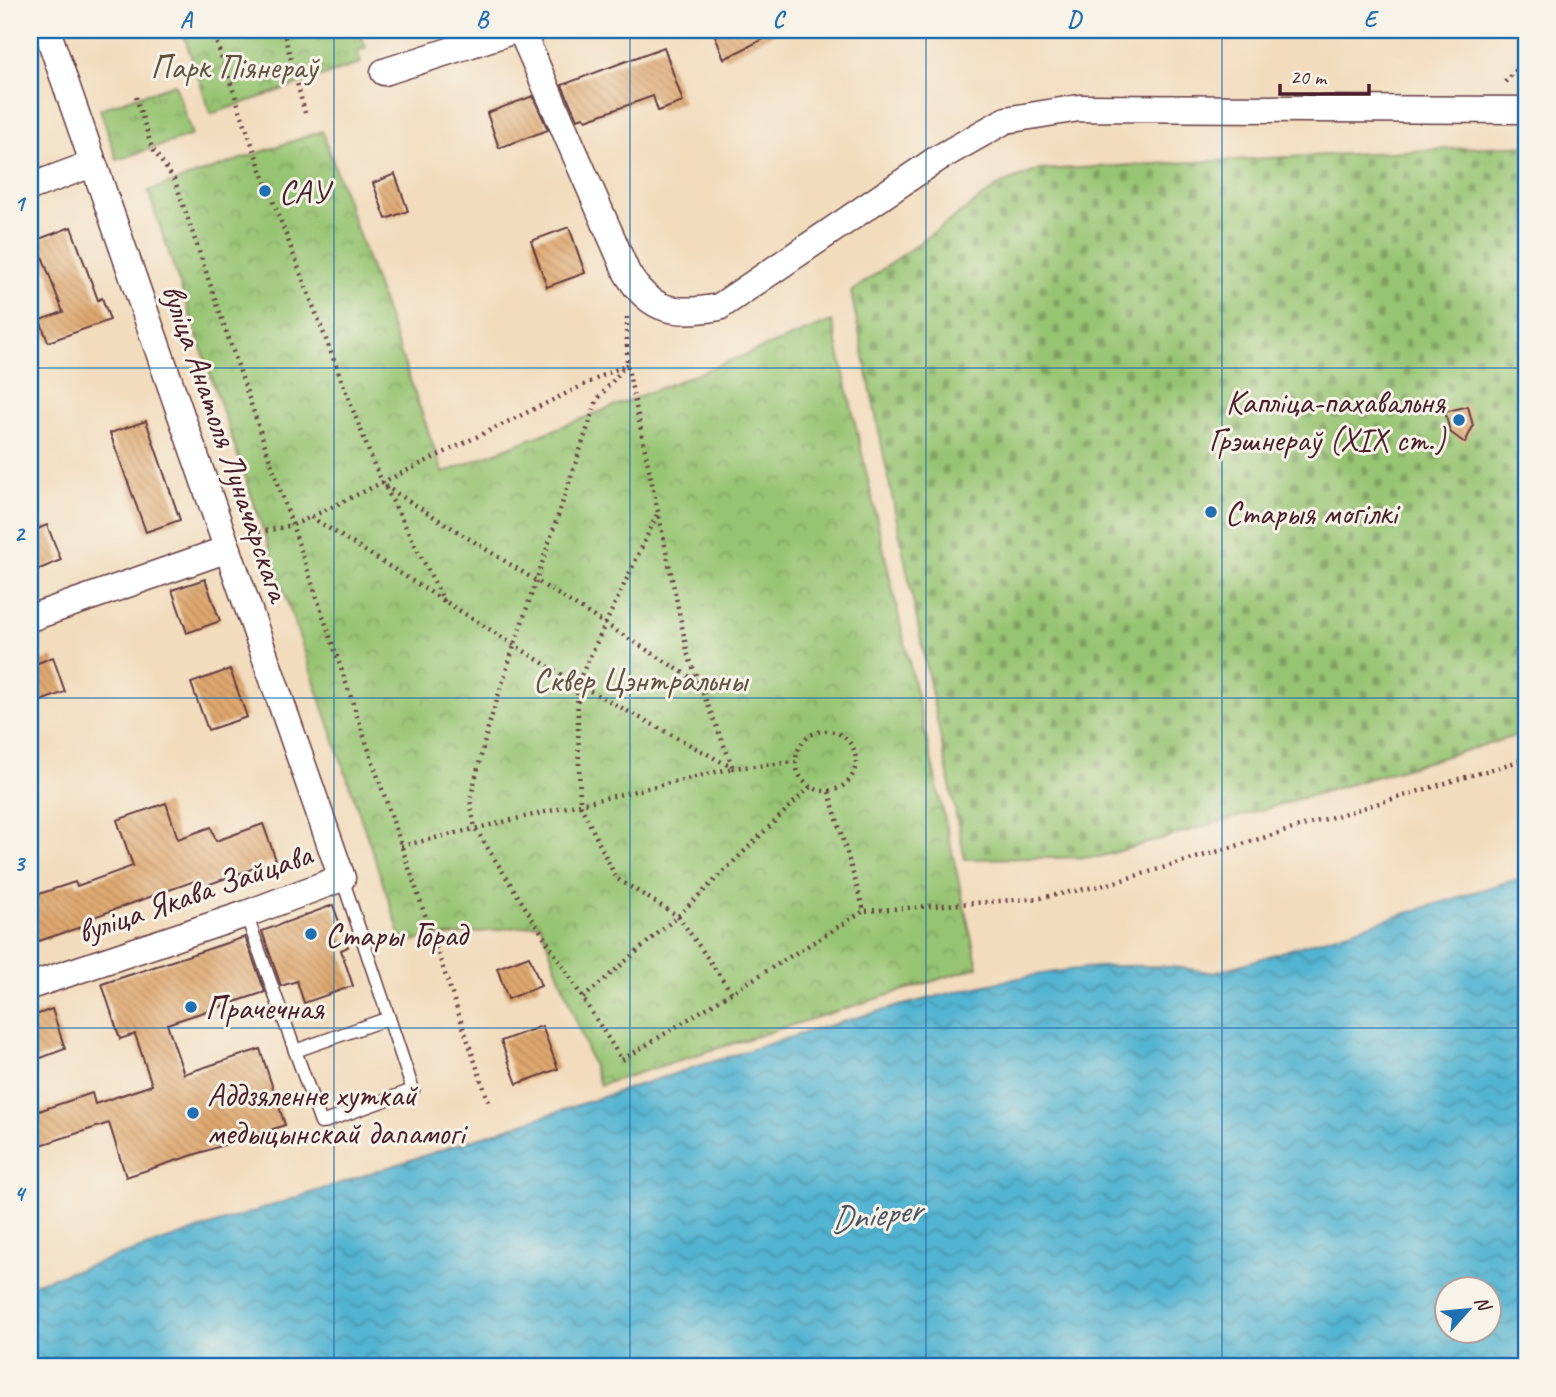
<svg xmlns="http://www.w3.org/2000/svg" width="1556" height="1397" viewBox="0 0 1556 1397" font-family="Caveat,sans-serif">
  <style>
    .grass { fill: url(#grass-tufts); stroke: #70724e; stroke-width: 2 }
    .cemetery { fill: url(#cemetery-stones); stroke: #70724e; stroke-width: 2 }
    .park { fill: url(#park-crowns); stroke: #70724e; stroke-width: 2 }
    .water { fill: url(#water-waves); stroke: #4e6a7e; stroke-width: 2; fill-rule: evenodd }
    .building { fill: url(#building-back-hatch) }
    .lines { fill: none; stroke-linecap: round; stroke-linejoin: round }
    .lane-casing { stroke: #633b41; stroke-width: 15 }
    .street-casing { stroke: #633b41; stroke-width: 29 }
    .path { stroke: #633b41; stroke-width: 4.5; stroke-dasharray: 2 5; stroke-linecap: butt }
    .lane { stroke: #fff; stroke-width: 12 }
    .street { stroke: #fff; stroke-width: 26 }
    .grid { fill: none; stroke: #1f6fb2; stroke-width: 2; stroke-opacity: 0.55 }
    .poi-dot { fill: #1f6fb2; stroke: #f7f3e8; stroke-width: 2.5 }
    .labels { text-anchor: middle; stroke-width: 6; stroke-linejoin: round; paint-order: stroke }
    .park-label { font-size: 33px; fill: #615140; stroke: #f7f3e8 }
    .poi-label { font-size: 33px; fill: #4a1f2b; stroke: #f7f3e8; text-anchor: start }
    .street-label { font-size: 33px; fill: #4a1f2b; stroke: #f7f3e8 }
    .water-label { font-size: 35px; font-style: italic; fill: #4d5365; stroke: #f7f3e8 }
    .neatline { fill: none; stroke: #1f6fb2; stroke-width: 2.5 }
    .grid-label { font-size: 23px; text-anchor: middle; font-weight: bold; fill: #1f6fb2 }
  </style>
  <defs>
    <pattern id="grass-tufts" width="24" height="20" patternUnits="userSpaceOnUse" patternTransform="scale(1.75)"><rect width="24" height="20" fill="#97c472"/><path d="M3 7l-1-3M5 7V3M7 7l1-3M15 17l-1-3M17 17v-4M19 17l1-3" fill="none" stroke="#7d9f5e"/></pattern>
    <pattern id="cemetery-stones" width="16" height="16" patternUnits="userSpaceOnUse" patternTransform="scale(1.75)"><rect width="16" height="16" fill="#97c472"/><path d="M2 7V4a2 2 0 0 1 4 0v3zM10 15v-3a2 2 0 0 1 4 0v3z" fill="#7d9f5e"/></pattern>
    <pattern id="park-crowns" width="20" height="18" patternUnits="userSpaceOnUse" patternTransform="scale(1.75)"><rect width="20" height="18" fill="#97c472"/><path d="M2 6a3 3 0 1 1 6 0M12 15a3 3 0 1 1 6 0" fill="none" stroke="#7d9f5e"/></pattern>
    <pattern id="water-waves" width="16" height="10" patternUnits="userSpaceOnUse" patternTransform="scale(1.75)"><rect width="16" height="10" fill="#52b4d1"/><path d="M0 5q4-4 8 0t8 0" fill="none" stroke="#4692aa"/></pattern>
    <pattern id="building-back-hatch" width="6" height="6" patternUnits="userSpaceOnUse" patternTransform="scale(1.75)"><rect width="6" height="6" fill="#dfa870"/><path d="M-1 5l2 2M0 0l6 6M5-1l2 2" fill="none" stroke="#b7885c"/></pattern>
  </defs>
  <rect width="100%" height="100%" fill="#f7f3e8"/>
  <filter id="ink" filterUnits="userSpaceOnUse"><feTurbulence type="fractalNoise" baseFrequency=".0143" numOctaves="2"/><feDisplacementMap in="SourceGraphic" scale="14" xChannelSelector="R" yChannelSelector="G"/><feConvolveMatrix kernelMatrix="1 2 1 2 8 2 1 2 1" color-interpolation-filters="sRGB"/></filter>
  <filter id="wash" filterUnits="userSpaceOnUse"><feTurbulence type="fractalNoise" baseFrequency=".00686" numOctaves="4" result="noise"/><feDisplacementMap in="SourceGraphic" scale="28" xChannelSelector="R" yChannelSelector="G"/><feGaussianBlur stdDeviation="1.57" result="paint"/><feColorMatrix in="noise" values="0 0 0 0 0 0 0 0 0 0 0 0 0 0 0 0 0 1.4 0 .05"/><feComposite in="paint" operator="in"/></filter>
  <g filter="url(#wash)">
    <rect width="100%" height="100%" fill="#f2dcbd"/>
    <path class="grass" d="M175 84 192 135 117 160 100 109Z"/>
    <path class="cemetery" d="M1526 145V733L1099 857 965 859 851 292 1001 184 1039 170Z"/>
    <g class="park">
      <path d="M182 30H359L366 48 357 51 361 63 211 114Z"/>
      <path d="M322 131 443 473 832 321 978 967 600 1085 540 924 403 942 148 191Z"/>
    </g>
    <path class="water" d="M1526 876V1367H30V1285C236 1218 441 1148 648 1082 741 1053 833 1022 927 999 1022 975 1117 954 1214 973ZM1448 1288H1490V1330H1448Z"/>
    <g id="blocks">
      <g class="building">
        <path d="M713 30H781L724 59Z"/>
        <path d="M664 47 683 102 658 111 653 96 586 120 584 117 577 119 562 85Z"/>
        <path d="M533 96 548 130 499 148 487 113Z"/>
        <path d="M395 174 408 211 386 219 373 183Z"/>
        <path d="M71 227 98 300 102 298 110 320 48 342 40 320 63 312 36 240Z"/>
        <path d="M569 227 585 273 547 287 531 241Z"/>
        <path d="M1468 406 1473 426 1465 443 1450 432 1445 412Z"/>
        <path d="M146 421 180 520 146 532 110 433Z"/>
        <path d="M47 525 61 560 30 573V532Z"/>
        <path d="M205 579 220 621 187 633 172 590Z"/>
        <path d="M53 657 65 692 30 705V666Z"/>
        <path d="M230 669 247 717 208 730 191 683Z"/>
        <path d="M166 803 178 839 211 827 216 841 263 824 276 860 199 888 197 880 88 919 90 924 30 944V897L75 882 77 886 133 866 117 820Z"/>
        <path d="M333 905 348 947 341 950 353 986 304 1003 297 981 281 986 262 931Z"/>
        <path d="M245 937 265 992 167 1024 184 1074 260 1049 285 1125 126 1177 109 1123 38 1146 30 1114 92 1093 95 1104 152 1085 135 1034 120 1039 102 984Z"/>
        <path d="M529 956 541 986 508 999 497 968Z"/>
        <path d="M52 1009 65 1049 30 1062V1017Z"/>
        <path d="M542 1026 558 1069 517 1084 501 1041Z"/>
      </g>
    </g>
  </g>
  <g filter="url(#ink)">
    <use href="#blocks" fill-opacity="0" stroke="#633b41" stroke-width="2"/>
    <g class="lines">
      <defs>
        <g id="lane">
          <path d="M246 914 321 1123 413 1090 342 878"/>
          <path d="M295 1051 389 1018"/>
        </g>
        <g id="street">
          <path d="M521 30 627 273C651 313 677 315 719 307L937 159 1006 120 1079 108 1526 110"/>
          <path d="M384 72 515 30"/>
          <path d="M30 187 92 164"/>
          <path d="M30 618 228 549"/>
          <path d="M30 986 246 914 342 878 47 30"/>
        </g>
      </defs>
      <use href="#lane" class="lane-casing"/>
      <use href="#street" class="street-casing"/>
      <g class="path">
        <path d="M117 30 120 38"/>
        <path d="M212 30 260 167 374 465 445 603"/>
        <path d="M283 30 305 113"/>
        <path d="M1505 82 1526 60"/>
        <path d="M136 97 152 148 175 181 489 1103"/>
        <path d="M627 364 597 400 514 646 488 728 470 800 475 828 622 1060 864 911"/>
        <path d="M385 486 698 682"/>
        <path d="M657 515 577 684 580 804 616 878 678 916 732 993"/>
        <path d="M311 517 570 680 733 768 796 762"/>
        <path d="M252 534 293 525 311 517 623 366"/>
        <circle cx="826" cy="761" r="30"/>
        <path d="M829 792 864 911 1041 898 1109 884 1526 759"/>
        <path d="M401 846 733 768 688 655 627 364V316"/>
        <path d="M583 998 678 916 810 787"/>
      </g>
      <use href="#lane" class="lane"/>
      <use href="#street" class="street"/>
    </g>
  </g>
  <path class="grid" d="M334 30V1367M630 30V1367M926 30V1367M1222 30V1367M30 368H1526M30 698H1526M30 1028H1526"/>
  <g class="poi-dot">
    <circle cx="265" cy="191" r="7"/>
    <circle cx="1459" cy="420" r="7"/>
    <circle cx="1211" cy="512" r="7"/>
    <circle cx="311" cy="934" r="7"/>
    <circle cx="191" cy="1007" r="7"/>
    <circle cx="193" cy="1113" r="7"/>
  </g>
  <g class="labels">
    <g class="park-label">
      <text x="234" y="78">Парк Піянераў</text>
      <text x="640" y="691">Сквер Цэнтральны</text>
    </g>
    <g class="poi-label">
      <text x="279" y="203">САУ</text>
      <text x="1445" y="413" text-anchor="end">Капліца-пахавальня<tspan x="1445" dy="38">Грэшнераў (XIX ст.)</tspan></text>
      <text x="1225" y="524">Старыя могілкі</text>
      <text x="325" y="946">Стары Горад</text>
      <text x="205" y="1019">Прачечная</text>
      <text x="207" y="1106">Аддзяленне хуткай<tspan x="207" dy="38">медыцынскай дапамогі</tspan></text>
    </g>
    <g class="street-label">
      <text transform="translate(227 442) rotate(71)" y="12">вуліца Анатоля Луначарскага</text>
      <text transform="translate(194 892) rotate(-19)" y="12">вуліца Якава Зайцава</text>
    </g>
    <g class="water-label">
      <text transform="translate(875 1214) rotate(-7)" y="12">Dnieper</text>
    </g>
  </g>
  <rect width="1556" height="1397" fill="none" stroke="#f7f3e8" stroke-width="77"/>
  <g transform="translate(1468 1310) rotate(63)"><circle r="33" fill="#f7f3e8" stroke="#b29e9c" stroke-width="2"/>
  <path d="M0-5L12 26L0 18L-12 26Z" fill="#1f6fb2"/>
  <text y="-10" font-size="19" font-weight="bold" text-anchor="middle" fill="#4a1f2b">N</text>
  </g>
  <path d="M1280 84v10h89v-10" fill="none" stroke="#4a1f2b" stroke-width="3.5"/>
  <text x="1290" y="84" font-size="21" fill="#4a1f2b" stroke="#f7f3e8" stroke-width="5" paint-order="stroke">20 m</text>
  <rect x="38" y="38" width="1480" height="1320" class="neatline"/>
  <g class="grid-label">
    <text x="186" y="27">A</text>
    <text x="482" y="27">B</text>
    <text x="778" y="27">C</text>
    <text x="1074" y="27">D</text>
    <text x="1370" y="27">E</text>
    <text x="19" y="211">1</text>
    <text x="19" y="541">2</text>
    <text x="19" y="871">3</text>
    <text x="19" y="1201">4</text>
  </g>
</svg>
